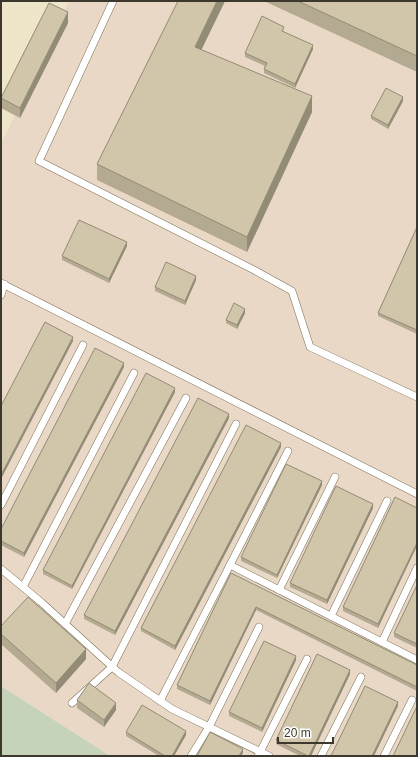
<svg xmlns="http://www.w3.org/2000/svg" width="418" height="757" viewBox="0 0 418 757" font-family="Helvetica,sans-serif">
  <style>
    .industrial { fill: #ead8c7 }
    .green { fill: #c4d3ba }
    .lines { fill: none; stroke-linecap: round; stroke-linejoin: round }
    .service-casing { stroke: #7a7058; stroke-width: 8 }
    .service { stroke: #fff; stroke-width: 7 }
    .wall { fill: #b4aa91 }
    .shaded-wall { fill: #928b76 }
    .building { fill: #d1c6a9; stroke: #928b76 }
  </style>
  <rect width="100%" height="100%" fill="#efe5c9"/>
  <path class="industrial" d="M69 1H417V756H110L1 686V144Z"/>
  <path class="green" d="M1 686 110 756H1Z"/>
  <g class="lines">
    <defs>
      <g id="service">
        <path d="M113 1 39 161 254 270 292 291 310 347 417 397"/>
        <path d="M1 283 417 494"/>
        <path d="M1 295 4 284"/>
        <path d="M1 505 83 345"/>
        <path d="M230 565 288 451"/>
        <path d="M1 569 41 602 118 672 172 709 269 756"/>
        <path d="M23 587 134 373"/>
        <path d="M279 590 335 477"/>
        <path d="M331 616 387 501"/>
        <path d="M65 624 186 398"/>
        <path d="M382 642 417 568"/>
        <path d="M160 701 230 565 417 660"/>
        <path d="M72 703 112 667 236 424"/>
        <path d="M191 756 209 727 259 627"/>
        <path d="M258 756 307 659"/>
        <path d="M321 756 361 677"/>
        <path d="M384 756 412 700"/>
      </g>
    </defs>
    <use href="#service" class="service-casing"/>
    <use href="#service" class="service"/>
  </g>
  <g class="wall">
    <path d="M225 1 201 50 312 112 247 252 97 180V164Z"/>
    <path d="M264 1H417V72Z"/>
    <path d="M68 23 20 118 1 108V98Z"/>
    <path d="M284 30 283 32 313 49 295 88 264 73V69L265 66 245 57V53Z"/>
    <path d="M403 101 388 129 371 119V116Z"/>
    <path d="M417 227V334L378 316V313Z"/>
    <path d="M127 246 109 283 62 260V256Z"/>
    <path d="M196 280 185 305 155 291V287Z"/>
    <path d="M245 313 237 329 226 323V320Z"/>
    <path d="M124 367 24 557 1 545V529Z"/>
    <path d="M175 392 72 589 43 574V570Z"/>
    <path d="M229 418 115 635 84 619V615Z"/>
    <path d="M281 447 175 650 141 631V628Z"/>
    <path d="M322 485 277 578 241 561V557Z"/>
    <path d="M395 497 378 628 343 611V607Z"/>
    <path d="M373 508 327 604 290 587V583Z"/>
    <path d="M231 573 417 665V691L256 610 210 705 177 689V685Z"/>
    <path d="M417 585V648L394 637V633Z"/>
    <path d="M1 626 86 659 56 693 1 644Z"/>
    <path d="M296 660 262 732 229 716V712Z"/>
    <path d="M350 674 311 756H300L276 744V740Z"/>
    <path d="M77 700 116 710 104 727 77 708Z"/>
    <path d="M126 732 186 735 174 756H159L126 736Z"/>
  </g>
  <g class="shaded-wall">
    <path d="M217 1H225L195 63V47Z"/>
    <path d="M68 12V23L20 118V108Z"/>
    <path d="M313 45V49L295 88V84Z"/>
    <path d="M312 96V112L247 252V237Z"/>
    <path d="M403 97V101L388 129V125Z"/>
    <path d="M127 242V246L109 283V279Z"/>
    <path d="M196 276V280L185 305V301Z"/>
    <path d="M245 309V313L237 329V325Z"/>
    <path d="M73 337V341L1 479V475Z"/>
    <path d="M124 363V367L24 557V553Z"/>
    <path d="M175 388V392L72 589V586Z"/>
    <path d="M229 414V418L115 635V631Z"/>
    <path d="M281 443V447L175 650V646Z"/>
    <path d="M322 481V485L277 578V575Z"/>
    <path d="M373 504V508L327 604V600Z"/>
    <path d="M417 543V546L378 628V624Z"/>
    <path d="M256 607V610L210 705V701Z"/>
    <path d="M86 649V659L56 693V683Z"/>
    <path d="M296 656V660L262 732V728Z"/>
    <path d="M350 670V674L311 756H309Z"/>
    <path d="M398 702V706L374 756H372Z"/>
    <path d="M116 703V710L104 727V720Z"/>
    <path d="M186 731V735L174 756H172Z"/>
    <path d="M243 749V753L241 756H239Z"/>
  </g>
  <g class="building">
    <path d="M178 1H217L195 47 312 96 247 237 97 164Z"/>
    <path d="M298 1H417V56Z"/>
    <path d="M49 3 68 12 20 108 1 98Z"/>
    <path d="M262 16 284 27 282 31 313 45 295 84 264 69 267 63 245 53Z"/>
    <path d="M386 88 403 97 388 125 371 116Z"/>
    <path d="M79 220 127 242 109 279 62 256Z"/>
    <path d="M417 227V330L378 313Z"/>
    <path d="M166 262 196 276 185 301 155 287Z"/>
    <path d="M234 303 245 309 237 325 226 320Z"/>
    <path d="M45 322 73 337 1 475V406Z"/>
    <path d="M95 348 124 363 24 553 1 541V529Z"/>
    <path d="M146 373 175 388 72 586 43 570Z"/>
    <path d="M198 398 229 414 115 631 84 615Z"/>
    <path d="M246 425 281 443 175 646 141 628Z"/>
    <path d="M286 464 322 481 277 575 241 557Z"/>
    <path d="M336 486 373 504 327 600 290 583Z"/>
    <path d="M395 497 417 508V543L378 624 343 607Z"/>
    <path d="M231 573 417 665V687L256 607 210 701 177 685Z"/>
    <path d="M417 585V644L394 633Z"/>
    <path d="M28 597 86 649 56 683 1 634V626Z"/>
    <path d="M264 641 296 656 262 728 229 712Z"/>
    <path d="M317 654 350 670 309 756H308L276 740Z"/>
    <path d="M89 683 116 703 104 720 77 700Z"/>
    <path d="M365 686 398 702 372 756H331Z"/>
    <path d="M142 705 186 731 172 756H165L126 732Z"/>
    <path d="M417 706V756H393Z"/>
    <path d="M210 732 243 749 239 756H197Z"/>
  </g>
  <rect width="418" height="757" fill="none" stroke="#3c382d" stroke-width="4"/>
  <path d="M278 737v6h55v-6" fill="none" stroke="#3c382d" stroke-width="2"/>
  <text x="284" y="737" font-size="12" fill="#3c382d" stroke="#ffffff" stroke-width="3" paint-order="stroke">20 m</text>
</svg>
